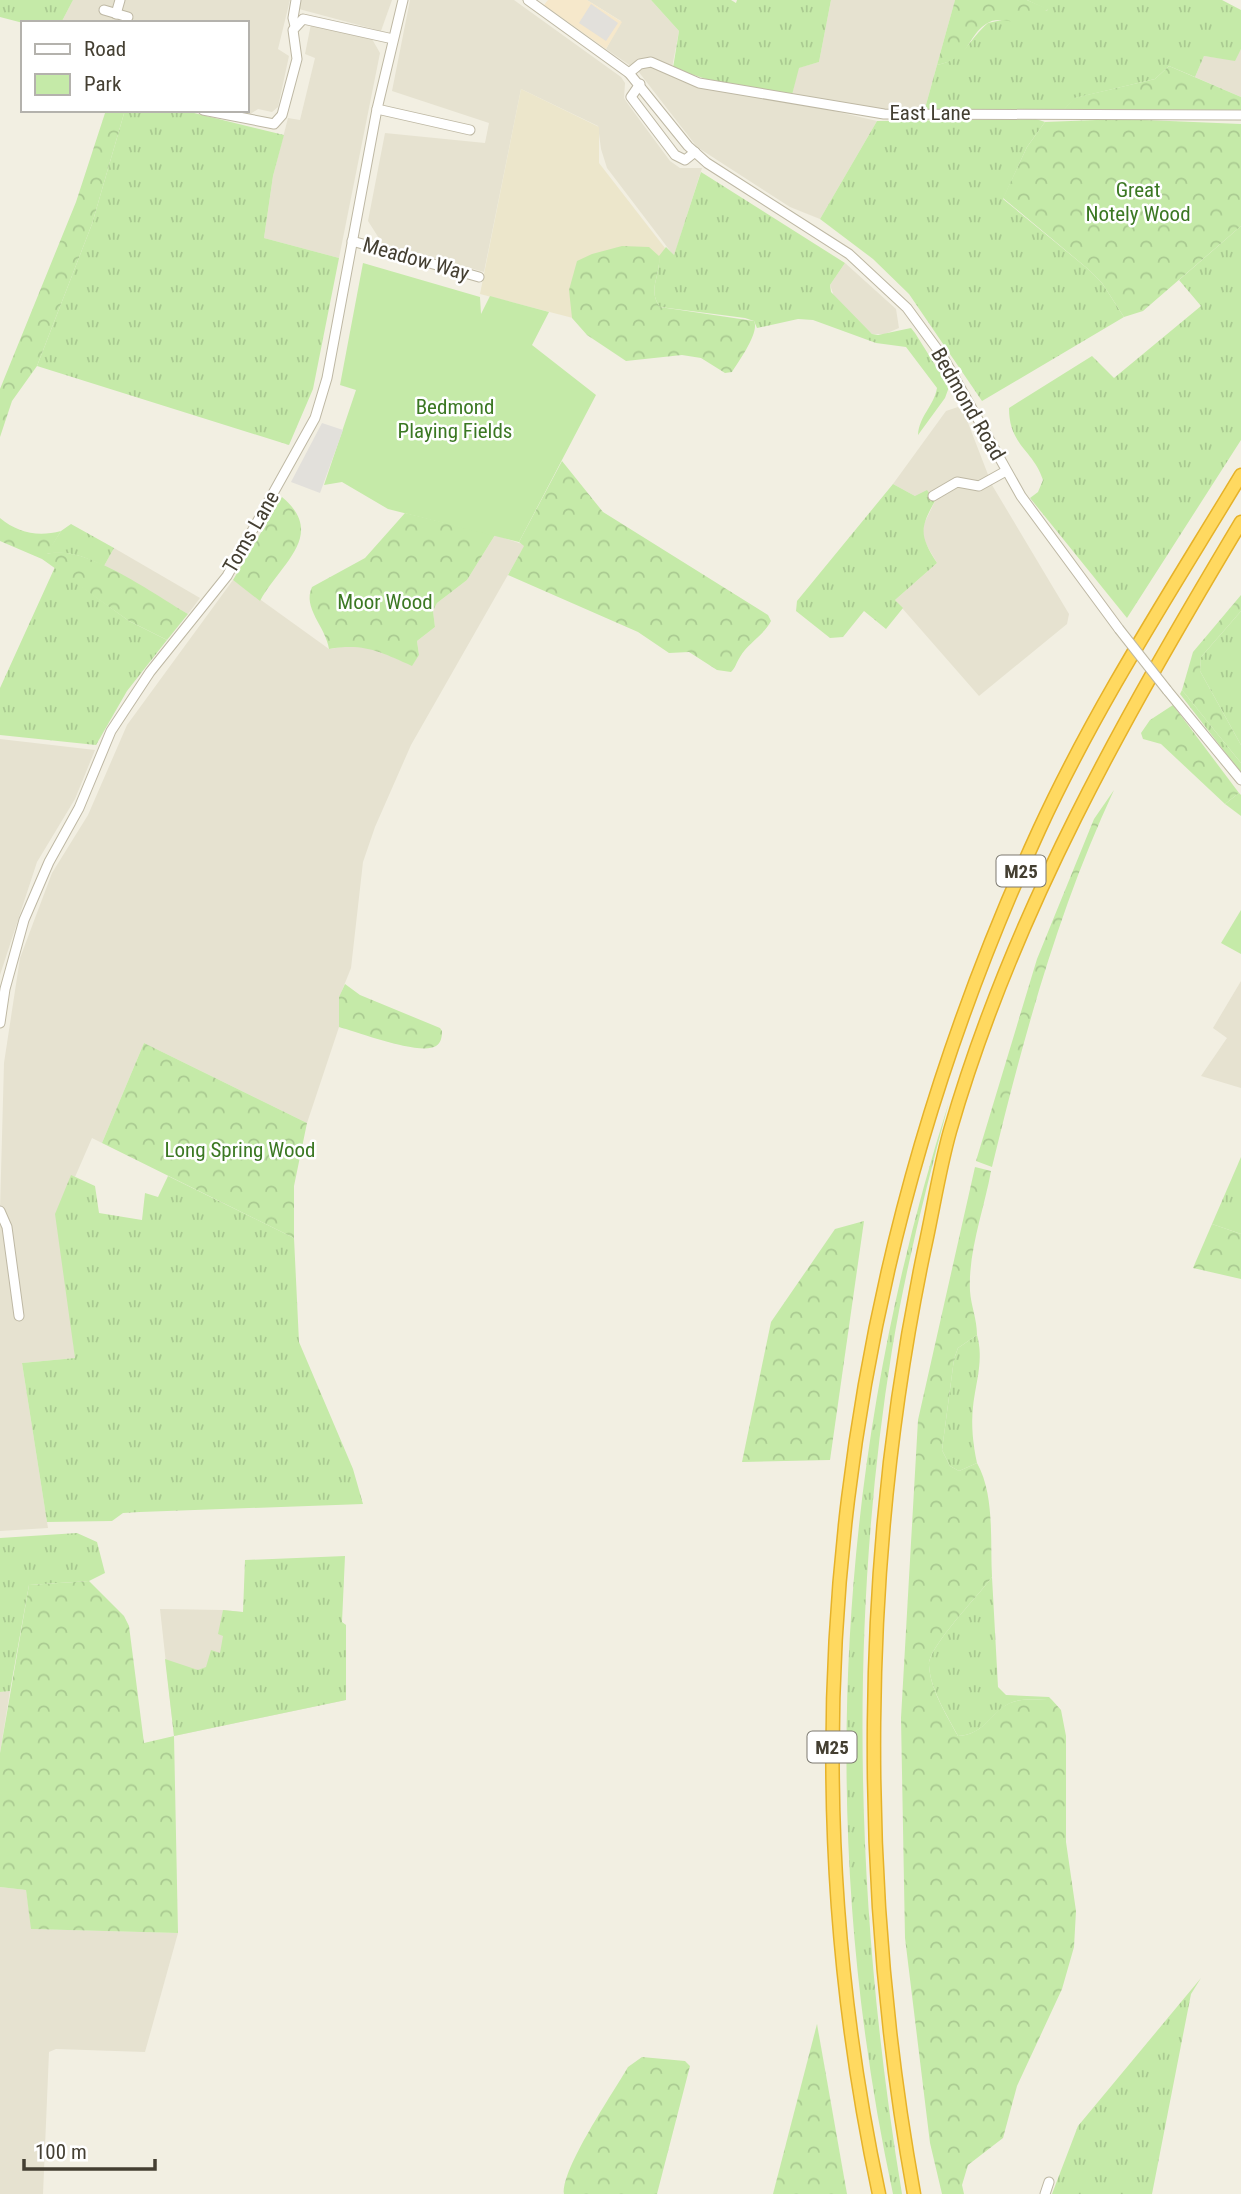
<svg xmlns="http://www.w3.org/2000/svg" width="1241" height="2194" viewBox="0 0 1241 2194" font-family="'Roboto Condensed',sans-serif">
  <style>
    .residential { fill: #e6e2d0 }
    .commercial { fill: #f6e8cb }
    .education { fill: #ece6cb }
    .grass { fill: url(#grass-tufts) }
    .forest { fill: url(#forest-crowns) }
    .green { fill: #c5eaa8 }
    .parking { fill: #e2e0db }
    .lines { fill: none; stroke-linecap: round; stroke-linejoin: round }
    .minor-casing { stroke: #beb8a4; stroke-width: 11 }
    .highway-casing { stroke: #e6b229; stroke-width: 15 }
    .minor { stroke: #fff; stroke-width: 9 }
    .highway { stroke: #ffd960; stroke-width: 12 }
    .minor-bridge-casing { stroke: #beb8a4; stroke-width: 11; stroke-linecap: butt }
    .minor-bridge { stroke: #fff; stroke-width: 9 }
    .labels { text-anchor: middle; stroke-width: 5; stroke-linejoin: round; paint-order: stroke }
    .shield { fill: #fff; stroke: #7c7970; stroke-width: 2 }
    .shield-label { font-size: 19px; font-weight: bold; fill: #443f32 }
    .street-label { font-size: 21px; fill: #443f32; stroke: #fff }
    .park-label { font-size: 21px; fill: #3b7823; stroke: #fff }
  </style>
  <defs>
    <pattern id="grass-tufts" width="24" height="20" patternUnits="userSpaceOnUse" patternTransform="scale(1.75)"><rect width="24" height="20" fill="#c5eaa8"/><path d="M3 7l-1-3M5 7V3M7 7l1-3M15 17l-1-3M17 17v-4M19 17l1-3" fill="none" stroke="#aaca91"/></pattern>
    <pattern id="forest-crowns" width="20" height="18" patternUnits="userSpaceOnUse" patternTransform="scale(1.75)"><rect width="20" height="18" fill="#c5eaa8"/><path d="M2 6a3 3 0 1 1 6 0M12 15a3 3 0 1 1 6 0" fill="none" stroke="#aaca91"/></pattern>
  </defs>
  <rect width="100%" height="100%" fill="#f2efe2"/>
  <g class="residential">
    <path d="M73 0H290L278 49 289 56 278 107 272 112 258 109 249 115 231 110H247V23H61Z"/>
    <path d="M301 0H392L381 31 299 9Z"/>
    <path d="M410 0H514L621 77 625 83 624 98 628 104 670 161 680 168H702L674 256 607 168 601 149 598 126 521 89 484 272 382 243 368 221 385 133 485 143 489 123 392 91Z"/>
    <path d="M587 0H651L679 31 671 73 877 121 820 219 790 207 697 147 638 71 606 49 621 21Z"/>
    <path d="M831 0H955L924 112H892L792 95 798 68 819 62Z"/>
    <path d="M311 24 372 39 380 53 339 258 264 238 273 176 288 118 300 120 315 58 305 54Z"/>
    <path d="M1241 49V97L1195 77 1204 56 1234 60Z"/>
    <path d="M845 263 896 309 899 328 885 334H872L835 299 830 285Z"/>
    <path d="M958 407 965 415 992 485 1069 614 1067 624 979 696 895 600 937 563 922 537 924 524 935 501 915 496 893 484 946 411Z"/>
    <path d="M495 535 525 545 411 745 375 827 363 862 351 968 339 998V1027L307 1123 144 1043 102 1143 92 1138 75 1177 72 1176 70 1311 75 1358 22 1363 48 1528 0 1531V1210L4 1063 20 958 52 873 88 815 127 725 233 580 329 649 354 645 369 647 412 665 419 655 417 641 435 627 433 611 437 603 467 580Z"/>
    <path d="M114 548 200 598 188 614 104 566Z"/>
    <path d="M0 739 95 750 75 799 37 862 0 975Z"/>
    <path d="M1241 981V1088L1201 1076 1227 1038 1213 1028Z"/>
    <path d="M160 1609 223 1610 342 1623 346 1625V1700L174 1736Z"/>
    <path d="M10 1691 0 1753V1692Z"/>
    <path d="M0 1887 26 1890 32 1929 178 1933 145 2052 56 2049 49 2052 43 2194H0Z"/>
  </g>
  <path class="commercial" d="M548 0H587L622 22 606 49 544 5Z"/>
  <path class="education" d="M521 89 599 127V163L665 248 631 333 480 294Z"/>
  <g class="grass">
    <path d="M0 0H73L61 23H23L0 17Z"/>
    <path d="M651 0H731L736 3 737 0H831L819 62 799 68 792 95 706 79 673 68 679 31Z"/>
    <path d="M1027 0H1222L1241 10V49L1235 61 1204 56 1195 77 1169 66 1155 79 1075 98 1061 113 924 112 937 65C965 59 969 39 988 23L1048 10Z"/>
    <path d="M125 110H182L284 135 273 176 264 238 339 258 313 389 289 445 37 366 92 224Z"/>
    <path d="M1036 119 1045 122 1027 147 1003 199 1088 269 1102 283 1124 317 982 401 909 294 873 259 820 219 877 121Z"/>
    <path d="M701 172 845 263 830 285 831 292 872 334 878 335 911 328 915 333 949 387 945 398 918 435C919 416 934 406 937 388L906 347 876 343 813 320 798 319 757 328 754 321 745 318 660 307C647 289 661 276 659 256L666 247 674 255Z"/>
    <path d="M1241 226V440L1127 618 1030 498 1038 492 1043 480C1033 449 1009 446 1009 408L1092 356 1114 378 1201 306 1179 280Z"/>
    <path d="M893 484 915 496 927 490 935 501C919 529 920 536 937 563L895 600 903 608 886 629 864 611 843 637 830 638 796 611 797 601Z"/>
    <path d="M71 524 114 548 104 566C84 557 69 550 46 554L61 531Z"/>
    <path d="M55 567 129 621 167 640 127 691 96 745 0 735V688Z"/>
    <path d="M1241 611V745L1200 671 1201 657Z"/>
    <path d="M1182 690 1241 763V773L1180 694Z"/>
    <path d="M1239 793 1241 795V816L1225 804Z"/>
    <path d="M1241 910V954L1221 943Z"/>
    <path d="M949 1102C927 1184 906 1266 892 1350 847 1629 856 1917 902 2194H893C815 1831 836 1456 949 1102Z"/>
    <path d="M1241 1157V1234L1212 1224Z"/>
    <path d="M71 1175 95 1186 99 1213 142 1220 145 1193 158 1197 168 1176 294 1238 299 1342 353 1469 363 1504 140 1512 123 1513 112 1521 47 1522 22 1363 75 1358 55 1214Z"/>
    <path d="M977 1335C984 1360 976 1381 973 1407 971 1426 973 1444 977 1463L959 1471 950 1466 942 1450 954 1359 958 1348Z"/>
    <path d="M77 1533 97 1542 105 1573 89 1581 29 1585 10 1691 0 1692V1538Z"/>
    <path d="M345 1556 342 1622 346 1625V1700L174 1736 165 1659 198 1670 206 1667 211 1650 220 1653 223 1636 218 1634 223 1610 243 1612 245 1560Z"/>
    <path d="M992 1577 998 1687 1006 1695 1049 1697 1052 1700C1040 1700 1024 1698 1013 1702 992 1709 986 1735 958 1736 947 1715 930 1689 929 1665 928 1647 980 1594 992 1577Z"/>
    <path d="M1201 1978 1191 1994 1152 2194H1052L1078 2126Z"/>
  </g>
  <g class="forest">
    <path d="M955 0H1027L1048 9C1041 14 1033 20 1024 22 1011 24 998 15 986 24 966 37 972 58 937 65Z"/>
    <path d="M1169 66 1241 97V110L1061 113 1074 98 1155 79Z"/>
    <path d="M106 110H125L92 224 37 366 12 401 0 437V389L76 202Z"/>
    <path d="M1122 119 1241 124V226L1143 311 1124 317 1102 283 1088 269 1003 198 1027 147 1045 122Z"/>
    <path d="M622 246 649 247 659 256C661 276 647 289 660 307L754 321C760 332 739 361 732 372L725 373 701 358 682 355 626 361 587 335 572 318 569 290 577 261 592 254Z"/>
    <path d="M562 461 603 512 768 615 771 621C764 635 748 643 740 657 736 663 736 667 731 672L717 670 689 652 669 653 638 632 508 575 524 546 519 542Z"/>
    <path d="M282 497C327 535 281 563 260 601L233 580Z"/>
    <path d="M405 513 495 535 467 580 437 603 433 611 435 627 417 641 419 655 412 666C380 652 365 643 329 649 326 627 302 608 312 587L365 558Z"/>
    <path d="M0 518C18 533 38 537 61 531L47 554C82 542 157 596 188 614L167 640 129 621 42 559 0 541Z"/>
    <path d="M1241 595V611L1201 657 1200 671 1241 745V763L1182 690 1193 652Z"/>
    <path d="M1173 705 1239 793 1225 804 1161 744 1143 739 1141 733 1150 720Z"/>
    <path d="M1114 790C1058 910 1023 1039 992 1167L976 1161 1037 959 1094 819Z"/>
    <path d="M345 984 360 995 440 1028 442 1031C442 1037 441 1043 436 1046 421 1056 357 1032 339 1027V997Z"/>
    <path d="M144 1043 307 1123 294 1186V1238L102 1143Z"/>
    <path d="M975 1167 991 1171C984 1210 968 1251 970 1291 971 1306 977 1319 977 1335L958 1348 954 1359 942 1450 950 1466 959 1471 977 1463C995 1495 990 1541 992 1577 980 1594 928 1647 929 1665 930 1689 947 1716 958 1736 986 1735 992 1708 1013 1702 1024 1698 1040 1700 1052 1700L1061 1710 1066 1736V1842L1076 1911 1074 1947 1062 1989 1017 2086 1003 2138 968 2165 962 2185 964 2194H942L930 2143 905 1938 901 1718 918 1420Z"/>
    <path d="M864 1221 830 1460 742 1462 771 1322 835 1229Z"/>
    <path d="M1212 1224 1241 1234V1279L1193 1268Z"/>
    <path d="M89 1581 124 1616 129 1626 144 1743 174 1736 178 1933 31 1929 26 1890 0 1887V1753L29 1585Z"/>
    <path d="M817 2024 847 2194H773Z"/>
    <path d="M642 2057 685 2061 690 2066 657 2194H564C561 2169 613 2093 628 2067Z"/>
  </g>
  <path class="green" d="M363 263 480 297 481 314 490 296 549 312 532 345 596 395 519 542 388 509 342 482 324 485 356 390 340 385Z"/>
  <g class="parking">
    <path d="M591 4 618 23 606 41 579 23Z"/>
    <path d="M322 423 343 430 320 493 291 482Z"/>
  </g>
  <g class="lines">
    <defs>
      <g id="minor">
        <path d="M528 0 629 73 688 146 707 163 849 254 907 308 943 357 1021 496 1119 629"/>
        <path d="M104 10 128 17"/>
        <path d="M116 14 120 0"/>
        <path d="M295 26 293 18 296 0"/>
        <path d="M629 73 640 64 651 62 699 83 884 114 1241 115"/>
        <path d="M640 84 631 97 675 155 685 160 695 152"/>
        <path d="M377 109 470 130"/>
        <path d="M203 110 274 124 282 115 297 59 293 30 303 19 393 39"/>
        <path d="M352 241 479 277"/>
        <path d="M933 496 957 482 979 486 1006 471"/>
        <path d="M1167 690 1241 780"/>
        <path d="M0 1023 5 989 24 920 49 862 79 808 111 731 150 672 227 576 315 418 327 378 377 109 403 0"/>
        <path d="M0 1211 7 1227 19 1316"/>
        <path d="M1045 2194 1049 2182"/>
      </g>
      <g id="highway">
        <path d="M879 2194C780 1731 842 1259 1039 830 1096 706 1171 591 1241 475"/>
        <path d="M914 2194C858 1886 860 1558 924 1251 933 1211 939 1170 950 1131 1013 912 1125 716 1241 522"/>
      </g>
    </defs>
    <use href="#minor" class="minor-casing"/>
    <use href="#highway" class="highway-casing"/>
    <use href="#minor" class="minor"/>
    <use href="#highway" class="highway"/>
    <defs>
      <path id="minor-bridge" d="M1119 629 1167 690"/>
    </defs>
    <use href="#minor-bridge" class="minor-bridge-casing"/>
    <use href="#minor-bridge" class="minor-bridge"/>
  </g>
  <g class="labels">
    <g class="shield">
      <rect x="996.5" y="855.5" width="49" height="31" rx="5"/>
      <rect x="807.5" y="1731.5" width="49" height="31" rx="5"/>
    </g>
    <g class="shield-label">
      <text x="1021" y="878">M25</text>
      <text x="832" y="1754">M25</text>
    </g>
    <g class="street-label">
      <text x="930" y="120">East Lane</text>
      <text transform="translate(416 259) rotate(16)" y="7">Meadow Way</text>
      <text transform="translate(968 404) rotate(60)" y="7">Bedmond Road</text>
      <text transform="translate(251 532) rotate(-60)" y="7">Toms Lane</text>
    </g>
    <g class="park-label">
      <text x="1138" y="197">Great<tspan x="1138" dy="24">Notely Wood</tspan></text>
      <text x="455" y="414">Bedmond<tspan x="455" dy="24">Playing Fields</tspan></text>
      <text x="385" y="609">Moor Wood</text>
      <text x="240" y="1157">Long Spring Wood</text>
    </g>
  </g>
  <rect x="21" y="21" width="228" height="91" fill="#ffffff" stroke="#b4b2ad" stroke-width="2"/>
  <rect x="35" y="44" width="35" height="10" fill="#ffffff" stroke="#b4b2ad" stroke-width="2"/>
  <text x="84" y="56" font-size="21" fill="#443f32">Road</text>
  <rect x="35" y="74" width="35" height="21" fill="#c5eaa8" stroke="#b4b2ad" stroke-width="2"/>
  <text x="84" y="91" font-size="21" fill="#443f32">Park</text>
  <path d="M24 2159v10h131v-10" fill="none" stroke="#443f32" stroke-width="3.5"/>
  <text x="35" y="2159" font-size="21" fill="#443f32" stroke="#ffffff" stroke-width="5" paint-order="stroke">100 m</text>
</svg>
